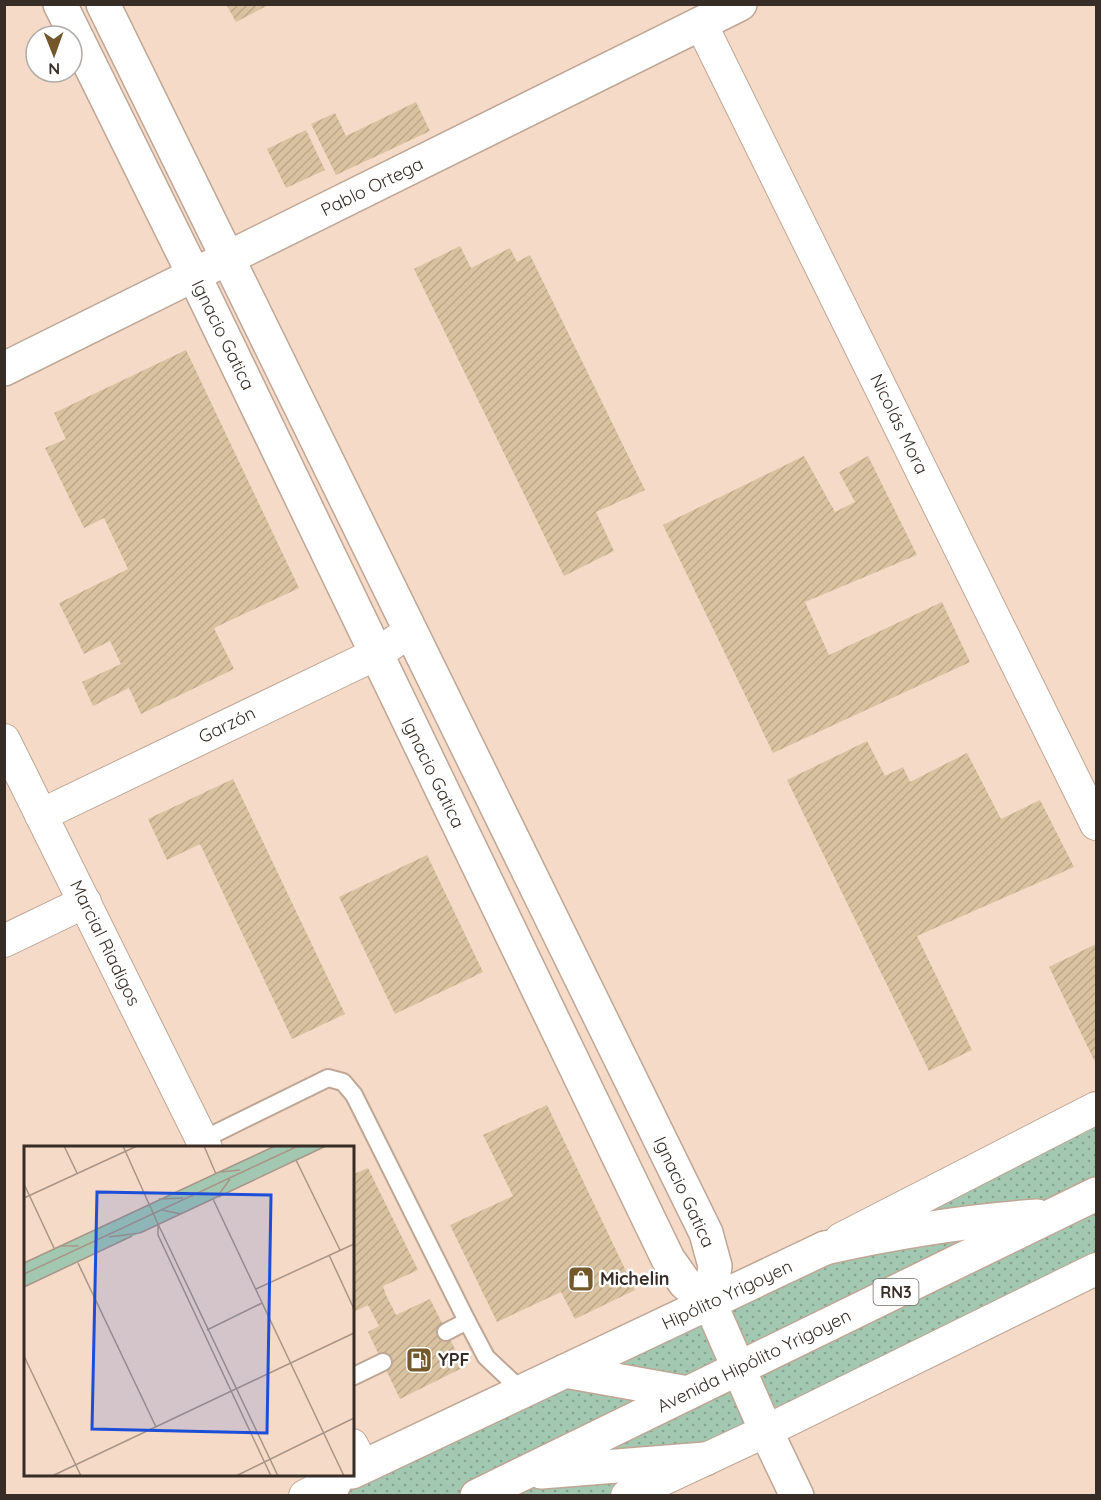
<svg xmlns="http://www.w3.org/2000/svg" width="1101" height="1500" viewBox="0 0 1101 1500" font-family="Quicksand,sans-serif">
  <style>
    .grass { fill: url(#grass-dots) }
    .building { fill: url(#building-hatch) }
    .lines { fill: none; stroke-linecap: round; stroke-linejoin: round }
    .service-casing { stroke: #bfa695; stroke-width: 20 }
    .minor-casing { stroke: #bfa695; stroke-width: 34 }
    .tertiary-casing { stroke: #bfa695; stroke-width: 36 }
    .secondary-casing { stroke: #bfa695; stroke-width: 36 }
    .trunk-casing { stroke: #bfa695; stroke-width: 36 }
    .service { stroke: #fff; stroke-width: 16 }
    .minor { stroke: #fff; stroke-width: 32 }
    .tertiary { stroke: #fff; stroke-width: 33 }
    .secondary { stroke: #fff; stroke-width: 33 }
    .trunk { stroke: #fff; stroke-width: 33 }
    .labels { text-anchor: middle; stroke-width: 5; stroke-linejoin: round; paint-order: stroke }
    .shield { fill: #fff; stroke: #736c67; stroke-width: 1.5 }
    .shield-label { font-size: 16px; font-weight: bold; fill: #372d26 }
    .street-label { font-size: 18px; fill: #372d26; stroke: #fff }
    .poi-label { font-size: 18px; font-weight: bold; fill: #372d26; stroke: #fff; text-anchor: start }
    .inset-road { fill: none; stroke: #a99587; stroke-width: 1.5 }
    .view { fill: #1d4ed8; fill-opacity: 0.15; stroke: #1d4ed8; stroke-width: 3 }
    .inset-edge { fill: none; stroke: #372d26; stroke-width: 3 }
  </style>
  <defs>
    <pattern id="grass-dots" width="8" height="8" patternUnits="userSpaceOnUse" patternTransform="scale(1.5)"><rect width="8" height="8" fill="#a3c8b1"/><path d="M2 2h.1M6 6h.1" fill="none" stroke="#86a390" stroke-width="1.8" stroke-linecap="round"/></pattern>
    <pattern id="building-hatch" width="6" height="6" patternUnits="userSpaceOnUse" patternTransform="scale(1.5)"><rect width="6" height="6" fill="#d9c29f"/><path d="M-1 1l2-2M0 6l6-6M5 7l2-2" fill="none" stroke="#bba789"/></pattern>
  </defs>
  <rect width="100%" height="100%" fill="#f5dac8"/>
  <path class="grass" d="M1096 1108V1269L627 1495 305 1496Z"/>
  <g class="building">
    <path d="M226 4H270L236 22Z"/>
    <path d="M416 102 430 131 336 175 311 124 335 113 346 136Z"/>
    <path d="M306 130 325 170 286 188 267 149Z"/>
    <path d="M460 246 471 268 510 248 517 262 530 255 645 490 596 512 614 551 564 576 414 269Z"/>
    <path d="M186 350 299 588 214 628 234 669 141 714 129 688 93 706 82 682 121 664 110 641 84 654 59 603 128 569 104 518 84 528 45 448 66 439 54 413Z"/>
    <path d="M804 456 835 512 855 502 839 472 868 456 917 555 805 602 829 655 942 602 970 662 773 753 663 525Z"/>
    <path d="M867 741 885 776 903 767 910 782 967 753 1001 819 1040 800 1074 867 917 936 972 1050 929 1071 787 780Z"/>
    <path d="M233 779 345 1014 292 1039 200 844 167 860 148 819Z"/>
    <path d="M427 855 483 972 395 1014 339 897Z"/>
    <path d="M1096 944V1064L1049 967Z"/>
    <path d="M547 1105 635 1290 575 1319 561 1292 497 1322 450 1225 513 1196 483 1135Z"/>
    <path d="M368 1168 418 1270 383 1286 386 1295 396 1315 430 1299 464 1367 400 1399 368 1332 379 1326 368 1305 352 1313V1175Z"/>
  </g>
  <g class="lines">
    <defs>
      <g id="service">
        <path d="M202 1140 328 1078 343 1082 354 1095 467 1321"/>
        <path d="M446 1332 467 1321 486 1357 522 1391"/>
        <path d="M352 1377 383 1362"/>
      </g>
      <g id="minor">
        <path d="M701 24 1096 824"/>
        <path d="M4 740 206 1148"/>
        <path d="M41 815 376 654 411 631"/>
        <path d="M4 941 85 902"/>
        <path d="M841 1239 1096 1108"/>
        <path d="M352 1445 363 1467"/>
        <path d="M305 1496 337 1479"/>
        <path d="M627 1496 766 1431 1096 1269"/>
      </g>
      <g id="tertiary">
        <path d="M4 369 740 4"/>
        <path d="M710 1303 766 1431 797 1496"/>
      </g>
      <g id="secondary">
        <path d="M60 4 194 275 668 1259 685 1283 710 1303"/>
        <path d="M103 4 706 1233 715 1266 710 1303"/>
        <path d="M352 1472 825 1248"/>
      </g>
      <g id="trunk">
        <path d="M825 1248C896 1232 965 1221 1037 1216"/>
        <path d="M565 1371 688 1393"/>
        <path d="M541 1472 705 1459"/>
        <path d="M327 1496 337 1479"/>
        <path d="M477 1496 1096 1194"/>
      </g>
    </defs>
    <use href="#service" class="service-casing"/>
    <use href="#minor" class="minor-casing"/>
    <use href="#tertiary" class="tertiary-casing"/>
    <use href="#secondary" class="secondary-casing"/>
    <use href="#trunk" class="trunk-casing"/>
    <use href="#service" class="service"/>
    <use href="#minor" class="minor"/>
    <use href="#tertiary" class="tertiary"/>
    <use href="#secondary" class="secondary"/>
    <use href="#trunk" class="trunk"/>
  </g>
  <defs>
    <symbol id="shop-square" viewBox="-11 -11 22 22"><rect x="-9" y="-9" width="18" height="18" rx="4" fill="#73582a" stroke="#fff"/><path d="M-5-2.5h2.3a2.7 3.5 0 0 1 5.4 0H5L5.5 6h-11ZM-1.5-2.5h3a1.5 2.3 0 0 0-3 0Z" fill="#fff"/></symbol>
    <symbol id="fuel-square" viewBox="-11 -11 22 22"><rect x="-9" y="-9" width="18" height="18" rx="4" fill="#73582a" stroke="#fff"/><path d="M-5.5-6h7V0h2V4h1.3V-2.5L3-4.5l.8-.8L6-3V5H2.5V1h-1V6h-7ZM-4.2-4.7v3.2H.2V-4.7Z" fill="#fff"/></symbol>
  </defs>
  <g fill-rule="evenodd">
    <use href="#shop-square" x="566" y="1264" width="30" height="30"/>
    <use href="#fuel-square" x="404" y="1345" width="30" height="30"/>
  </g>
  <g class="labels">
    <rect class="shield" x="873.5" y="1279" width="45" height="26" rx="4.5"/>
    <g class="shield-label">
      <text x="896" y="1298">RN3</text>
    </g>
    <g class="street-label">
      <text transform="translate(372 187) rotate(-26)" y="6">Pablo Ortega</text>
      <text transform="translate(223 335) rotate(64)" y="6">Ignacio Gatica</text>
      <text transform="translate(899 424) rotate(64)" y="6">Nicolás Mora</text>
      <text transform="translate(227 725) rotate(-26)" y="6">Garzón</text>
      <text transform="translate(433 773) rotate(64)" y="6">Ignacio Gatica</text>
      <text transform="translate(105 943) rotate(64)" y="6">Marcial Riadigos</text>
      <text transform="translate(684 1192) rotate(65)" y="6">Ignacio Gatica</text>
      <text transform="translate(727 1295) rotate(-25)" y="6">Hipólito Yrigoyen</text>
      <text transform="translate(754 1361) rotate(-26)" y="6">Avenida Hipólito Yrigoyen</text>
    </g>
    <g class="poi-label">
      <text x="600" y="1285">Michelin</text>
      <text x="438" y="1366">YPF</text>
    </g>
  </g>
  <g transform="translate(24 1146)">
    <rect width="330" height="330" fill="#f5dac8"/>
    <path d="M251 0H302L0 141V117Z" fill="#a3c8b1"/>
    <path class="inset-road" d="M40 0 53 27M99 0 134 78M180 0 192 28M272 14 316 104M196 26 216 24M0 38 30 102M193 51 206 33M194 51 302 0M0 52 113 0M135 53 159 52M189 53 320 330M138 64 157 68M134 78 254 330M134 78V89L247 330M116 87 193 51M85 91 116 87M35 100H55M305 109 330 163M0 117 251 0M54 117 132 281M0 128 274 0M0 141 108 90M232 143 330 98M183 184 238 157M0 210 57 330M28 330 330 187M212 330 330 272"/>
    <path class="view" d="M73 46 247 49 243 287 68 283Z"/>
    <rect width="330" height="330" class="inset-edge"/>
  </g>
  <rect width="1101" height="1500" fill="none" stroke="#372d26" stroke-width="12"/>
  <g transform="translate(54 54) rotate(179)"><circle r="28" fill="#ffffff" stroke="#afaba8" stroke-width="1.5"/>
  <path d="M0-4.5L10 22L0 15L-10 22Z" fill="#73582a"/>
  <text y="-9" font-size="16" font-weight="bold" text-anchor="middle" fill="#372d26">N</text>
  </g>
</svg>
